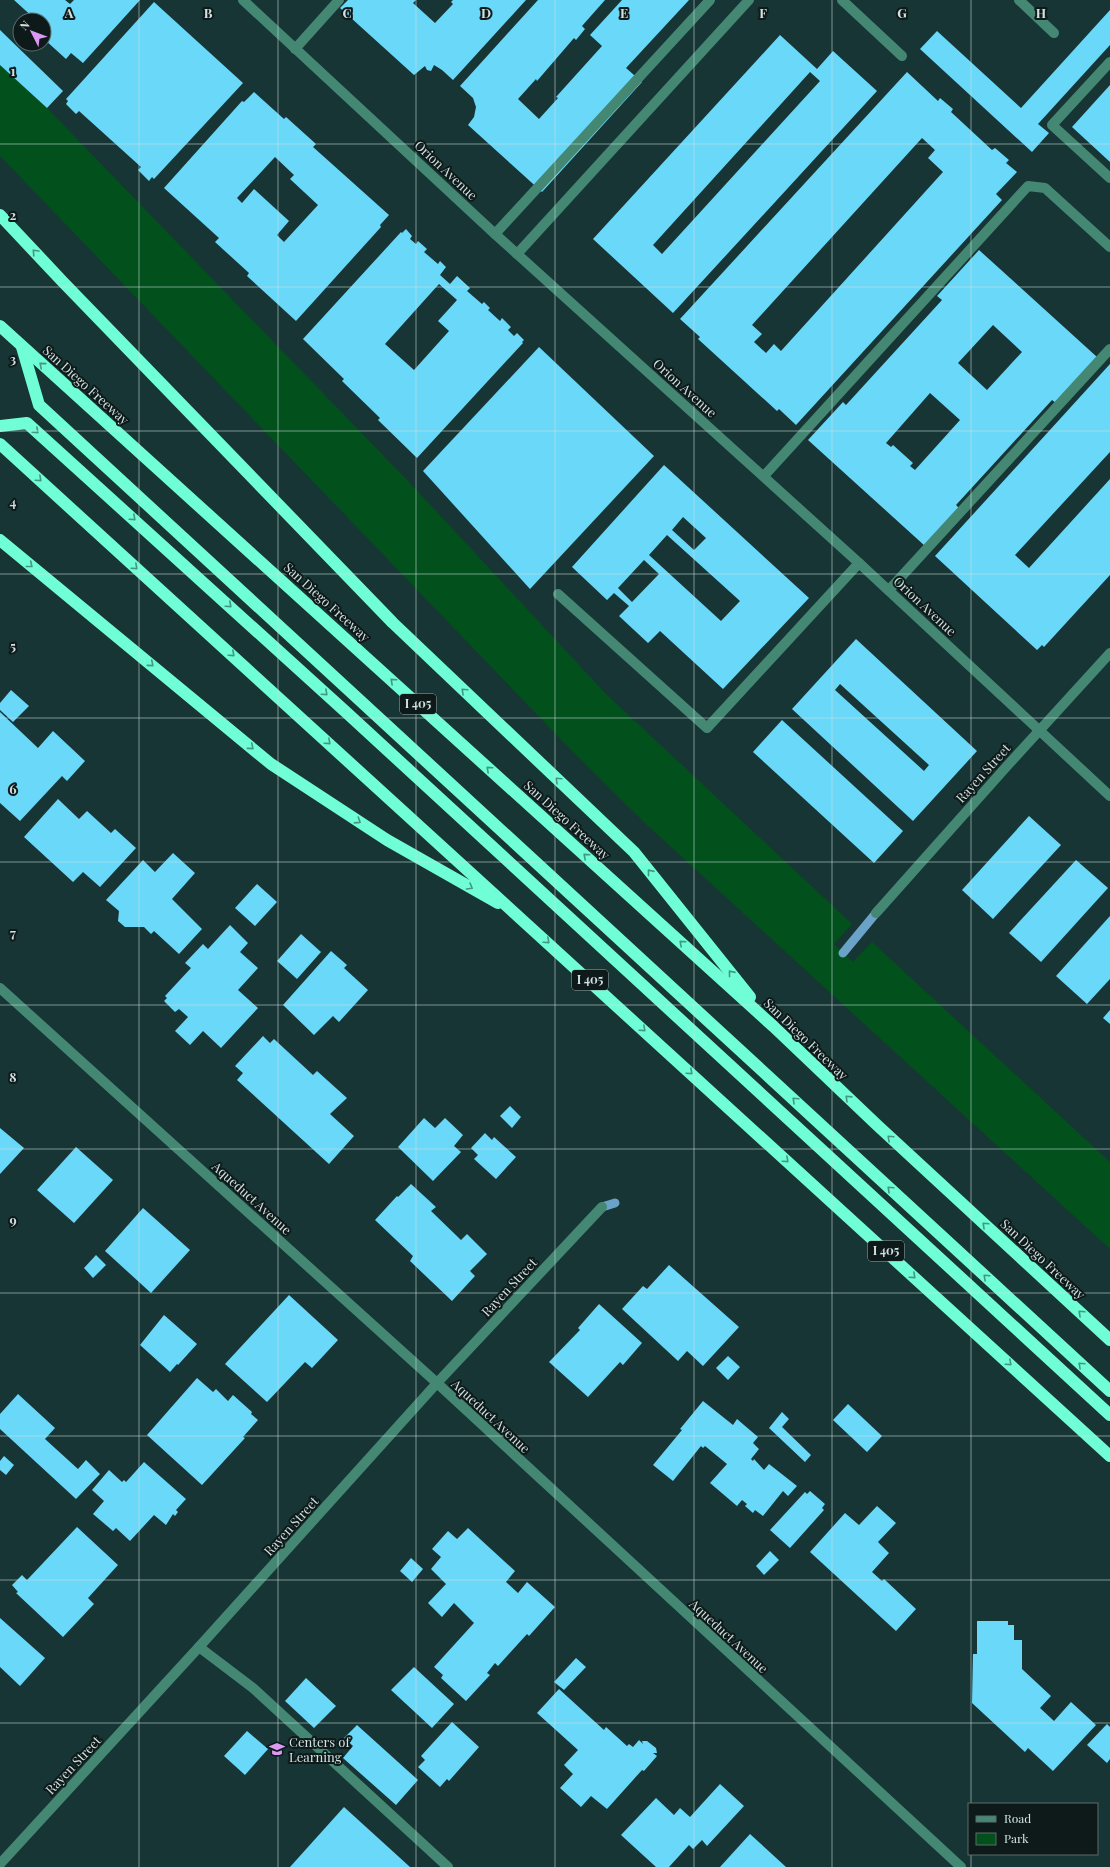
<svg xmlns="http://www.w3.org/2000/svg" width="1110" height="1867" viewBox="0 0 1110 1867" font-family="'Playfair Display',serif">
  <style>
    .green { fill: #02501b }
    .lines { fill: none; stroke-linecap: round; stroke-linejoin: round }
    .stream { stroke: #6aa2c8; stroke-width: 9 }
    .building { fill: #69d8f9; fill-rule: evenodd }
    .minor { stroke: #448874; stroke-width: 10 }
    .highway { stroke: #70fed6; stroke-width: 12 }
    .oneway { stroke: #449781 }
    .grid { fill: none; stroke: #d2e2e2; stroke-width: 1; stroke-opacity: 0.55 }
    .labels { text-anchor: middle; stroke-width: 4; stroke-linejoin: round; paint-order: stroke }
    .shield { fill: #0e1a1a; stroke: #97a6a6; stroke-width: 1 }
    .shield-label { font-size: 12px; font-weight: bold; fill: #d2e2e2 }
    .street-label { font-size: 13px; fill: #d2e2e2; stroke: #0e1a1a }
    .poi-label { font-size: 13px; fill: #d2e2e2; stroke: #0e1a1a; text-anchor: start }
    .grid-label { font-size: 13px; text-anchor: middle; font-weight: bold; fill: #d2e2e2; stroke: #0e1a1a; stroke-width: 4; stroke-linejoin: round; paint-order: stroke }
  </style>
  <rect width="100%" height="100%" fill="#183535"/>
  <path class="green" d="M0 65 47 108 409 482 605 693 852 924 834 944 853 962 872 942 1110 1162V1249L647 825 573 752 0 156Z"/>
  <g class="lines">
    <g class="stream">
      <path d="M843 953 876 913"/>
      <path d="M602 1207 615 1203"/>
    </g>
  </g>
  <g class="building">
    <path d="M14 0H65L70 4 74 0H140L83 63 71 53 66 59 44 39V20H36Z"/>
    <path d="M348 0H416L413 3 435 23 453 4 451 2 453 0H526L453 80 442 70 434 65 431 71 427 70 425 66 414 75 340 8Z"/>
    <path d="M538 0H605L582 26 585 29 576 40 574 38 537 81 536 79 518 99 539 119 558 98 556 97 602 46 590 35 622 0H689L626 68 642 82 542 192 468 125 474 117 476 107 473 98 460 86Z"/>
    <path d="M154 2 243 83 154 179 152 177 149 181 138 170 141 167 79 111 76 114 66 104 68 101 66 99Z"/>
    <path d="M1110 10V45L1038 124 1049 133 1032 152 920 49 937 31 1021 108Z"/>
    <path d="M0 30 63 91 47 108 0 65Z"/>
    <path d="M780 35 817 69 833 51 877 91 673 313 593 239ZM810 72 820 81 662 254 653 245Z"/>
    <path d="M907 72 938 101 940 98 953 109 951 112 992 150 995 148 1009 160 1006 163 1017 172 996 194 1002 200 796 425 779 409 777 411 698 339 700 337 680 319ZM922 138 935 150 928 158 943 172 781 351 774 344 766 353 754 342 762 334 752 325Z"/>
    <path d="M1110 85V162L1072 127Z"/>
    <path d="M254 92 284 119 286 117 316 144 313 147 389 215 380 225 381 227 296 321 247 276 249 273 215 242 219 238 164 188 242 101 244 102ZM275 157 294 175 290 179 318 205 284 242 277 235 289 221 254 189 242 203 237 198Z"/>
    <path d="M406 229 412 236 410 239 416 244 418 241 427 249 424 252 438 264 440 261 446 267 440 275 450 284 457 276 470 288 467 291 482 304 484 302 490 308 488 310 500 321 502 318 511 327 508 330 514 336 517 333 524 340 522 342 523 343 417 458 378 420 380 418 342 381 344 379 303 339 401 232 402 233ZM439 284 457 300 438 321 449 331 414 370 385 344Z"/>
    <path d="M979 250 1097 357 1056 403 1052 400 956 505 959 508 925 546 808 440 843 402 846 405 942 300 937 296ZM993 325 1022 352 987 390 958 363ZM930 393 960 420 915 470 910 466 913 463 893 445 891 447 886 443Z"/>
    <path d="M539 347 654 456 530 589 423 471Z"/>
    <path d="M1110 364V452L1015 555 1029 568 1110 479V575L1044 647 1042 645 1037 650 935 556Z"/>
    <path d="M664 465 809 598 723 689 660 631 648 643 619 616 629 606 614 593 607 600 572 567ZM683 517 706 538 694 550 672 530ZM667 535 740 601 721 621 649 555ZM644 560 659 574 632 602 618 588Z"/>
    <path d="M856 639 977 751 913 821 792 709ZM840 684 929 765 924 771 835 690Z"/>
    <path d="M11 690 29 706 13 722 0 710V703Z"/>
    <path d="M0 712 38 748 53 731 85 761 67 781 62 776 20 821 0 803Z"/>
    <path d="M782 720 903 831 874 863 753 752Z"/>
    <path d="M58 799 79 819 87 811 111 833 115 829 136 848 100 887 83 872 73 882 24 837Z"/>
    <path d="M1029 816 1061 845 993 919 962 890Z"/>
    <path d="M173 853 195 873 172 899 202 929 179 954 154 931 151 934 144 927H125L118 921 119 911 106 900 143 860 155 872Z"/>
    <path d="M1076 860 1108 888 1041 962 1009 933Z"/>
    <path d="M257 884 277 902 255 926 235 908Z"/>
    <path d="M1110 916V979L1087 1004 1056 976Z"/>
    <path d="M230 925 248 943 240 952 258 968 238 990 258 1008 221 1048 203 1031 190 1045 175 1031 188 1017 179 1009 175 1012 164 1001 167 998 165 996 191 968 185 963 203 944 208 949Z"/>
    <path d="M301 934 321 952 297 979 277 961Z"/>
    <path d="M331 951 347 965 344 968 368 990 339 1022 333 1016 314 1035 283 1005Z"/>
    <path d="M1110 1010V1024L1103 1018Z"/>
    <path d="M263 1036 270 1043 274 1039 313 1075 317 1071 347 1098 330 1114 354 1136 329 1164 237 1080 243 1073 235 1066Z"/>
    <path d="M510 1106 521 1117 512 1128 500 1116Z"/>
    <path d="M424 1118 435 1128 445 1118 463 1135 454 1146 461 1152 433 1181 398 1147Z"/>
    <path d="M0 1128 24 1148 0 1174Z"/>
    <path d="M485 1133 492 1140 494 1137 516 1157 496 1179 474 1159 478 1155 471 1148Z"/>
    <path d="M76 1147 113 1180 74 1223 37 1190Z"/>
    <path d="M411 1184 436 1207 431 1211 461 1240 467 1234 487 1254 470 1271 475 1276 452 1301 410 1261 413 1256 375 1220 397 1196 398 1197Z"/>
    <path d="M143 1208 190 1250 151 1293 105 1251Z"/>
    <path d="M96 1255 106 1265 93 1278 84 1268Z"/>
    <path d="M669 1265 739 1327 703 1366 687 1351 678 1361 622 1309 643 1286 647 1289Z"/>
    <path d="M289 1295 338 1340 312 1368 305 1362 267 1402 225 1364Z"/>
    <path d="M599 1304 642 1343 623 1365 620 1362 588 1397 549 1362 580 1330 578 1328Z"/>
    <path d="M164 1315 197 1344 178 1365 177 1364 170 1372 140 1345Z"/>
    <path d="M728 1356 740 1367 728 1380 716 1368Z"/>
    <path d="M197 1378 213 1392 216 1389 228 1401 233 1395 252 1412 251 1414 258 1420 243 1437 245 1438 202 1485 147 1435Z"/>
    <path d="M18 1394 55 1428 45 1439 78 1469 86 1460 100 1474 76 1499 0 1429V1414Z"/>
    <path d="M703 1401 733 1425 737 1419 758 1437 753 1443 759 1449 751 1459 753 1461 754 1459 764 1470 769 1464 797 1486 788 1496 783 1491 763 1516 755 1510 753 1513 745 1506 747 1504 742 1500 737 1506 710 1483 727 1464 705 1446 703 1448 701 1446 673 1481 653 1465 682 1430 680 1429Z"/>
    <path d="M848 1404 882 1436 867 1452 833 1420Z"/>
    <path d="M782 1412 789 1419 782 1427 811 1455 805 1462 769 1428Z"/>
    <path d="M4 1456 14 1465 6 1475 0 1470V1461Z"/>
    <path d="M144 1462 186 1499 176 1510 178 1512 175 1516 173 1514 166 1525 154 1515 130 1541 116 1528 113 1531 93 1514 104 1501 92 1490 109 1470 122 1482 124 1480 126 1482Z"/>
    <path d="M810 1491 825 1504 822 1508 824 1510 790 1548 770 1530 805 1492 807 1494Z"/>
    <path d="M877 1506 896 1523 878 1542 889 1553 872 1572 882 1581 884 1579 916 1609 896 1631 810 1552 845 1513 859 1525Z"/>
    <path d="M77 1527 118 1565 88 1598 94 1604 63 1637 16 1593 18 1592 12 1585 22 1575 27 1580Z"/>
    <path d="M468 1528 515 1571 506 1582 518 1593 527 1582 555 1607 529 1636 527 1634 498 1666 495 1663 487 1673 490 1675 466 1701 441 1678 443 1675 434 1667 474 1623 454 1603 442 1617 428 1603 446 1584 431 1569 441 1557 432 1549 448 1531 457 1539Z"/>
    <path d="M770 1551 779 1560 764 1575 756 1566Z"/>
    <path d="M411 1558 423 1569 412 1582 400 1571Z"/>
    <path d="M0 1618 45 1658 20 1686 0 1667Z"/>
    <path d="M977 1621H1008V1625H1014V1640H1022V1669L1051 1696 1040 1708 1054 1721 1071 1702 1096 1725 1053 1771 1028 1748 1025 1752 972 1703 973 1654H977Z"/>
    <path d="M576 1658 586 1667 564 1690 554 1682Z"/>
    <path d="M414 1667 454 1704 432 1728 391 1690Z"/>
    <path d="M306 1678 336 1706 314 1728 285 1701Z"/>
    <path d="M559 1689 604 1730 606 1727 627 1746 629 1744 633 1747 639 1740 643 1744 642 1741H647L656 1748 657 1753H653L657 1756 644 1771 642 1770 607 1809 591 1796 581 1807 560 1788 573 1774 564 1765 578 1750 537 1713Z"/>
    <path d="M452 1722 479 1747 449 1781 447 1779 440 1787 418 1767 425 1760 421 1756Z"/>
    <path d="M1107 1724 1110 1727V1759L1107 1763 1087 1745Z"/>
    <path d="M357 1725 418 1780 396 1805 343 1758 353 1746 344 1738Z"/>
    <path d="M247 1731 268 1749 245 1775 224 1756Z"/>
    <path d="M720 1784 744 1806 707 1846 702 1840 693 1849 689 1845 669 1867H656L621 1835 656 1798 674 1815 680 1808 690 1817Z"/>
    <path d="M344 1807 410 1867H290Z"/>
    <path d="M750 1834 786 1867H720Z"/>
  </g>
  <g class="lines">
    <g class="minor">
      <path d="M243 0 495 234 859 563 1110 796"/>
      <path d="M842 0 902 56"/>
      <path d="M1019 0 1054 33"/>
      <path d="M295 49 339 0"/>
      <path d="M1110 62 1052 125 1110 178"/>
      <path d="M495 234 710 0"/>
      <path d="M517 254 749 0"/>
      <path d="M764 476 1028 186 1045 188 1110 247"/>
      <path d="M889 590 1110 349"/>
      <path d="M558 594 707 728 859 563"/>
      <path d="M876 913 1007 766 1110 653"/>
      <path d="M0 988 437 1383 961 1867"/>
      <path d="M199 1647 253 1688 448 1867"/>
      <path d="M0 1864 199 1647 437 1383 602 1207"/>
    </g>
    <g class="highway">
      <path d="M0 215 62 281 393 623 634 852 750 997"/>
      <path d="M0 326 773 1026 877 1125 1110 1340"/>
      <path d="M22 347 39 405 1110 1391"/>
      <path d="M0 426 27 423 347 713 1110 1415"/>
      <path d="M0 444 1110 1456"/>
      <path d="M0 540 271 764 387 840 498 903"/>
    </g>
  </g>
  <defs><path id="oneway-chevron" d="M-2-3.5L2.5 0L-2 3.5" fill="none" stroke-width="1.6" stroke-linecap="round" stroke-linejoin="round"/></defs>
  <g class="oneway">
    <use href="#oneway-chevron" transform="translate(35 252) rotate(-133)"/>
    <use href="#oneway-chevron" transform="translate(42 365) rotate(-139)"/>
    <use href="#oneway-chevron" transform="translate(36 431) rotate(42)"/>
    <use href="#oneway-chevron" transform="translate(39 479) rotate(42)"/>
    <use href="#oneway-chevron" transform="translate(133 518) rotate(42)"/>
    <use href="#oneway-chevron" transform="translate(30 565) rotate(39)"/>
    <use href="#oneway-chevron" transform="translate(135 567) rotate(42)"/>
    <use href="#oneway-chevron" transform="translate(229 605) rotate(42)"/>
    <use href="#oneway-chevron" transform="translate(232 654) rotate(42)"/>
    <use href="#oneway-chevron" transform="translate(151 664) rotate(40)"/>
    <use href="#oneway-chevron" transform="translate(393 681) rotate(-138)"/>
    <use href="#oneway-chevron" transform="translate(464 691) rotate(-137)"/>
    <use href="#oneway-chevron" transform="translate(325 693) rotate(42)"/>
    <use href="#oneway-chevron" transform="translate(328 742) rotate(42)"/>
    <use href="#oneway-chevron" transform="translate(251 747) rotate(40)"/>
    <use href="#oneway-chevron" transform="translate(489 769) rotate(-138)"/>
    <use href="#oneway-chevron" transform="translate(558 780) rotate(-137)"/>
    <use href="#oneway-chevron" transform="translate(358 821) rotate(33)"/>
    <use href="#oneway-chevron" transform="translate(586 856) rotate(-138)"/>
    <use href="#oneway-chevron" transform="translate(650 872) rotate(-129)"/>
    <use href="#oneway-chevron" transform="translate(470 887) rotate(30)"/>
    <use href="#oneway-chevron" transform="translate(547 941) rotate(42)"/>
    <use href="#oneway-chevron" transform="translate(682 943) rotate(-138)"/>
    <use href="#oneway-chevron" transform="translate(731 973) rotate(-129)"/>
    <use href="#oneway-chevron" transform="translate(643 1029) rotate(42)"/>
    <use href="#oneway-chevron" transform="translate(690 1072) rotate(42)"/>
    <use href="#oneway-chevron" transform="translate(848 1098) rotate(-136)"/>
    <use href="#oneway-chevron" transform="translate(795 1100) rotate(-137)"/>
    <use href="#oneway-chevron" transform="translate(890 1138) rotate(-137)"/>
    <use href="#oneway-chevron" transform="translate(786 1160) rotate(42)"/>
    <use href="#oneway-chevron" transform="translate(890 1189) rotate(-137)"/>
    <use href="#oneway-chevron" transform="translate(985 1225) rotate(-137)"/>
    <use href="#oneway-chevron" transform="translate(913 1276) rotate(42)"/>
    <use href="#oneway-chevron" transform="translate(986 1277) rotate(-137)"/>
    <use href="#oneway-chevron" transform="translate(1081 1313) rotate(-137)"/>
    <use href="#oneway-chevron" transform="translate(1009 1363) rotate(42)"/>
    <use href="#oneway-chevron" transform="translate(1081 1365) rotate(-137)"/>
  </g>
  <path class="grid" d="M139 0V1867M278 0V1867M416 0V1867M555 0V1867M694 0V1867M832 0V1867M971 0V1804M0 144H1110M0 287H1110M0 431H1110M0 574H1110M0 718H1110M0 862H1110M0 1005H1110M0 1149H1110M0 1293H1110M0 1436H1110M0 1580H1110M0 1723H1110M971 1854V1867"/>
  <defs>
    <symbol id="school-bare" viewBox="-9 -9 18 18"><path d="M0-5L7-2L0 1L-7-2ZM-4 1L0 2.5L4 1V4Q0 6-4 4Z" fill="#dc99f4" stroke="#0e1a1a" stroke-width="2.5" paint-order="stroke"/></symbol>
  </defs>
  <g fill-rule="evenodd">
    <use href="#school-bare" x="266" y="1738" width="22" height="22"/>
  </g>
  <g class="labels">
    <g class="shield">
      <rect x="400" y="694" width="36" height="20" rx="3"/>
      <rect x="572" y="970" width="36" height="20" rx="3"/>
      <rect x="868" y="1241" width="36" height="20" rx="3"/>
    </g>
    <g class="shield-label">
      <text x="418" y="708">I 405</text>
      <text x="590" y="984">I 405</text>
      <text x="886" y="1255">I 405</text>
    </g>
    <g class="street-label">
      <text transform="translate(446 170) rotate(43)" y="5">Orion Avenue</text>
      <text transform="translate(86 385) rotate(42)" y="5">San Diego Freeway</text>
      <text transform="translate(685 388) rotate(42)" y="5">Orion Avenue</text>
      <text transform="translate(327 602) rotate(42)" y="5">San Diego Freeway</text>
      <text transform="translate(925 606) rotate(43)" y="5">Orion Avenue</text>
      <text transform="translate(983 773) rotate(-48)" y="5">Rayen Street</text>
      <text transform="translate(567 820) rotate(42)" y="5">San Diego Freeway</text>
      <text transform="translate(806 1039) rotate(44)" y="5">San Diego Freeway</text>
      <text transform="translate(252 1198) rotate(42)" y="5">Aqueduct Avenue</text>
      <text transform="translate(1043 1259) rotate(43)" y="5">San Diego Freeway</text>
      <text transform="translate(509 1287) rotate(-47)" y="5">Rayen Street</text>
      <text transform="translate(491 1416) rotate(43)" y="5">Aqueduct Avenue</text>
      <text transform="translate(291 1526) rotate(-48)" y="5">Rayen Street</text>
      <text transform="translate(729 1636) rotate(43)" y="5">Aqueduct Avenue</text>
      <text transform="translate(73 1765) rotate(-47)" y="5">Rayen Street</text>
    </g>
    <g class="poi-label">
      <text x="289" y="1747">Centers of<tspan x="289" dy="15">Learning</tspan></text>
    </g>
  </g>
  <g class="grid-label">
    <text x="69" y="18">A</text>
    <text x="208" y="18">B</text>
    <text x="347" y="18">C</text>
    <text x="486" y="18">D</text>
    <text x="624" y="18">E</text>
    <text x="763" y="18">F</text>
    <text x="902" y="18">G</text>
    <text x="1041" y="18">H</text>
    <text x="13" y="76">1</text>
    <text x="13" y="220">2</text>
    <text x="13" y="364">3</text>
    <text x="13" y="507">4</text>
    <text x="13" y="651">5</text>
    <text x="13" y="794">6</text>
    <text x="13" y="938">7</text>
    <text x="13" y="1082">8</text>
    <text x="13" y="1225">9</text>
  </g>
  <rect x="968" y="1803" width="130" height="52" fill="#0e1a1a" stroke="#5c6a6a"/>
  <rect x="976" y="1816" width="20" height="6" fill="#448874" stroke="#5c6a6a"/>
  <text x="1004" y="1823" font-size="12" fill="#d2e2e2">Road</text>
  <rect x="976" y="1833" width="20" height="12" fill="#02501b" stroke="#5c6a6a"/>
  <text x="1004" y="1843" font-size="12" fill="#d2e2e2">Park</text>
  <g transform="translate(32 32) rotate(312)"><circle r="19" fill="#0e1a1a" stroke="#5c6a6a"/>
  <path d="M0-3L7 15L0 10L-7 15Z" fill="#dc99f4"/>
  <text y="-6" font-size="11" font-weight="bold" text-anchor="middle" fill="#d2e2e2">N</text>
  </g>
</svg>
